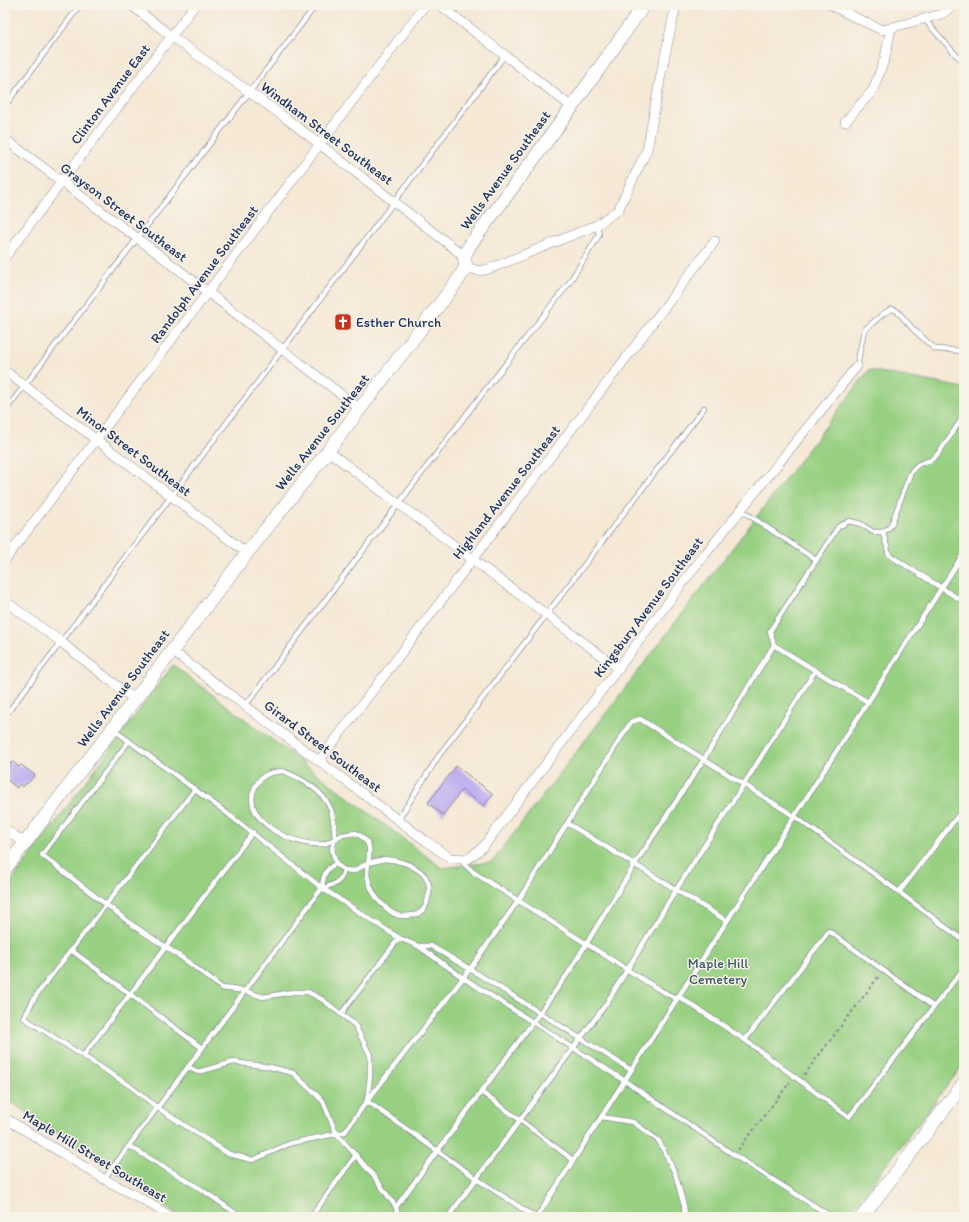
<svg xmlns="http://www.w3.org/2000/svg" width="969" height="1222" viewBox="0 0 969 1222" font-family="Itim,sans-serif">
  <style>
    .green { fill: #98d082; stroke: #5a8070 }
    .building { fill: #baa8ef }
    .lines { fill: none; stroke-linecap: round; stroke-linejoin: round }
    .lane-casing { stroke: #888c9a; stroke-width: 6 }
    .street-casing { stroke: #888c9a; stroke-width: 10 }
    .secondary-casing { stroke: #888c9a; stroke-width: 14 }
    .path { stroke: #888c9a; stroke-width: 2; stroke-dasharray: 3 3; stroke-linecap: butt }
    .lane { stroke: #fff; stroke-width: 4.5 }
    .street { stroke: #fff; stroke-width: 9 }
    .secondary { stroke: #fff; stroke-width: 13 }
    .labels { text-anchor: middle; stroke-width: 3; stroke-linejoin: round; paint-order: stroke }
    .street-label { font-size: 14px; fill: #1b2f5e; stroke: #f7f3e8 }
    .poi-label { font-size: 14px; fill: #1b2f5e; stroke: #f7f3e8; text-anchor: start }
    .park-label { font-size: 14px; fill: #3a5767; stroke: #f7f3e8 }
  </style>
  <rect width="100%" height="100%" fill="#f7f3e8"/>
  <filter id="ink" filterUnits="userSpaceOnUse"><feTurbulence type="fractalNoise" baseFrequency=".025" numOctaves="2"/><feDisplacementMap in="SourceGraphic" scale="8" xChannelSelector="R" yChannelSelector="G"/><feConvolveMatrix kernelMatrix="1 2 1 2 8 2 1 2 1" color-interpolation-filters="sRGB"/></filter>
  <filter id="wash" filterUnits="userSpaceOnUse"><feTurbulence type="fractalNoise" baseFrequency=".012" numOctaves="4" result="noise"/><feDisplacementMap in="SourceGraphic" scale="16" xChannelSelector="R" yChannelSelector="G"/><feGaussianBlur stdDeviation="0.9" result="paint"/><feColorMatrix in="noise" values="0 0 0 0 0 0 0 0 0 0 0 0 0 0 0 0 0 1.4 0 .05"/><feComposite in="paint" operator="in"/></filter>
  <g filter="url(#wash)">
    <rect width="100%" height="100%" fill="#f5e8d5"/>
    <path class="green" d="M869 370 964 388V1064L846 1217H182L5 1098V890L173 665 442 868 492 862Z"/>
    <g id="blocks">
      <g class="building">
        <path d="M5 759 11 764 13 762 19 767 21 765 35 775 27 784 26 783 23 787 20 784 17 788 5 778Z"/>
        <path d="M456 766 493 794 484 806 462 790 443 815 428 803Z"/>
      </g>
    </g>
  </g>
  <g filter="url(#ink)">
    <use href="#blocks" fill-opacity="0" stroke="#888c9a" stroke-width="1"/>
    <g class="lines">
      <defs>
        <g id="lane">
          <path d="M924 19 957 56 964 60"/>
          <path d="M5 106 80 5"/>
          <path d="M857 366 864 330 883 314 892 309 897 311 914 330 935 349 964 351"/>
          <path d="M5 411 316 5"/>
          <path d="M741 510 816 560"/>
          <path d="M883 532 889 555 964 602"/>
          <path d="M774 645 834 682 868 702"/>
          <path d="M245 706 469 411 569 283 599 235 597 225"/>
          <path d="M5 716 505 55"/>
          <path d="M114 730 228 814 322 888 399 938 418 946H431L470 969 631 1070"/>
          <path d="M129 741 42 855 134 926 184 959 222 988 245 991 263 997 293 992H308L323 1000 355 1025 370 1055V1076L367 1101 477 1179 535 1217"/>
          <path d="M283 771C302 779 323 790 331 810 334 819 334 830 335 839 331 841 327 843 324 844 296 847 239 822 255 787 258 781 262 776 268 774 272 772 278 772 283 771Z"/>
          <path d="M195 789 35 997 24 1018 130 1086 158 1108 229 1154 253 1160 291 1143 345 1132 367 1101 470 969 518 901 631 722 640 719 794 816 899 892 964 941"/>
          <path d="M398 820 440 754 704 408"/>
          <path d="M567 823 727 921"/>
          <path d="M385 859C405 861 436 871 428 898 427 904 424 910 419 913 418 914 414 915 413 915 399 918 393 915 383 905 375 898 369 886 367 875 367 871 368 867 368 863Z"/>
          <path d="M460 860 473 872 658 989 677 999"/>
          <path d="M336 864 332 849 335 839 342 835 356 833C370 841 371 847 368 863L354 871 344 870"/>
          <path d="M899 892 964 808"/>
          <path d="M418 946 462 977 625 1081 734 1155 832 1217"/>
          <path d="M71 950 202 1048"/>
          <path d="M678 996 745 1040"/>
          <path d="M934 1007 829 931 745 1040 849 1117 964 968"/>
          <path d="M341 1014 399 938"/>
          <path d="M83 1056 253 832"/>
          <path d="M188 1067 198 1072 234 1062 270 1067 293 1073 323 1101 336 1133 373 1175 396 1207 398 1217"/>
          <path d="M481 1092 520 1120 573 1160"/>
          <path d="M601 1117 633 1122 659 1141 675 1173 684 1206 685 1217"/>
          <path d="M129 1146 201 1189 241 1217"/>
          <path d="M104 1179 322 888C323 877 325 868 336 864L344 870C341 883 334 885 322 888"/>
          <path d="M396 1207 533 1022 569 972 635 864 704 759 774 645 770 631 838 527 849 521 861 524 873 532H883L890 527 893 520 910 474C919 458 927 465 935 457 945 445 955 428 964 416"/>
          <path d="M311 1217 356 1155"/>
          <path d="M448 1217 606 1004 676 890 744 784 815 671"/>
          <path d="M537 1217 727 921 964 553"/>
        </g>
        <g id="street">
          <path d="M131 5 171 36 287 119 464 256"/>
          <path d="M440 5 572 107"/>
          <path d="M831 5 854 17 882 30 942 14 955 5"/>
          <path d="M845 122 873 90 885 58 891 28"/>
          <path d="M5 139 157 253 360 409"/>
          <path d="M5 257 195 5"/>
          <path d="M466 267 479 271 489 269 597 225 618 210 647 150 662 69 676 5"/>
          <path d="M5 371 247 553"/>
          <path d="M328 451 619 669"/>
          <path d="M5 560 425 5"/>
          <path d="M5 601 61 642 135 700"/>
          <path d="M172 651 426 841 450 858 468 859 483 847 694 568 857 366"/>
          <path d="M319 761 715 241"/>
          <path d="M5 829 25 843"/>
          <path d="M5 1118 104 1179 142 1199 171 1217"/>
        </g>
        <g id="secondary">
          <path d="M5 869 247 553 328 451 458 280 466 267 464 256 470 245 572 107 644 5"/>
          <path d="M862 1217 964 1083"/>
        </g>
      </defs>
      <use href="#lane" class="lane-casing"/>
      <use href="#street" class="street-casing"/>
      <use href="#secondary" class="secondary-casing"/>
      <g class="path">
        <path d="M804 1075 879 976"/>
        <path d="M738 1150 790 1082"/>
      </g>
      <use href="#lane" class="lane"/>
      <use href="#street" class="street"/>
      <use href="#secondary" class="secondary"/>
    </g>
  </g>
  <defs>
    <symbol id="church-square" viewBox="-11 -11 22 22"><rect x="-9" y="-9" width="18" height="18" rx="4" fill="#c8321e" stroke="#f7f3e8"/><path d="M-1.2-6h2.4v3.5h3.3v2.4h-3.3V6h-2.4V-.1h-3.3v-2.4h3.3Z" fill="#fff"/></symbol>
  </defs>
  <g fill-rule="evenodd">
    <use href="#church-square" x="333" y="312" width="20" height="20"/>
  </g>
  <g class="labels">
    <g class="street-label">
      <text transform="translate(110 94) rotate(-53)" y="5">Clinton Avenue East</text>
      <text transform="translate(327 133) rotate(37)" y="5">Windham Street Southeast</text>
      <text transform="translate(505 170) rotate(-54)" y="5">Wells Avenue Southeast</text>
      <text transform="translate(124 212) rotate(37)" y="5">Grayson Street Southeast</text>
      <text transform="translate(204 274) rotate(-53)" y="5">Randolph Avenue Southeast</text>
      <text transform="translate(322 432) rotate(-52)" y="5">Wells Avenue Southeast</text>
      <text transform="translate(134 451) rotate(37)" y="5">Minor Street Southeast</text>
      <text transform="translate(506 492) rotate(-52)" y="5">Highland Avenue Southeast</text>
      <text transform="translate(648 607) rotate(-53)" y="5">Kingsbury Avenue Southeast</text>
      <text transform="translate(123 688) rotate(-53)" y="5">Wells Avenue Southeast</text>
      <text transform="translate(323 746) rotate(37)" y="5">Girard Street Southeast</text>
      <text transform="translate(95 1156) rotate(31)" y="5">Maple Hill Street Southeast</text>
    </g>
    <g class="poi-label">
      <text x="356" y="327">Esther Church</text>
    </g>
    <g class="park-label">
      <text x="718" y="968">Maple Hill<tspan x="718" dy="16">Cemetery</tspan></text>
    </g>
  </g>
  <rect width="969" height="1222" fill="none" stroke="#f7f3e8" stroke-width="20"/>
</svg>
